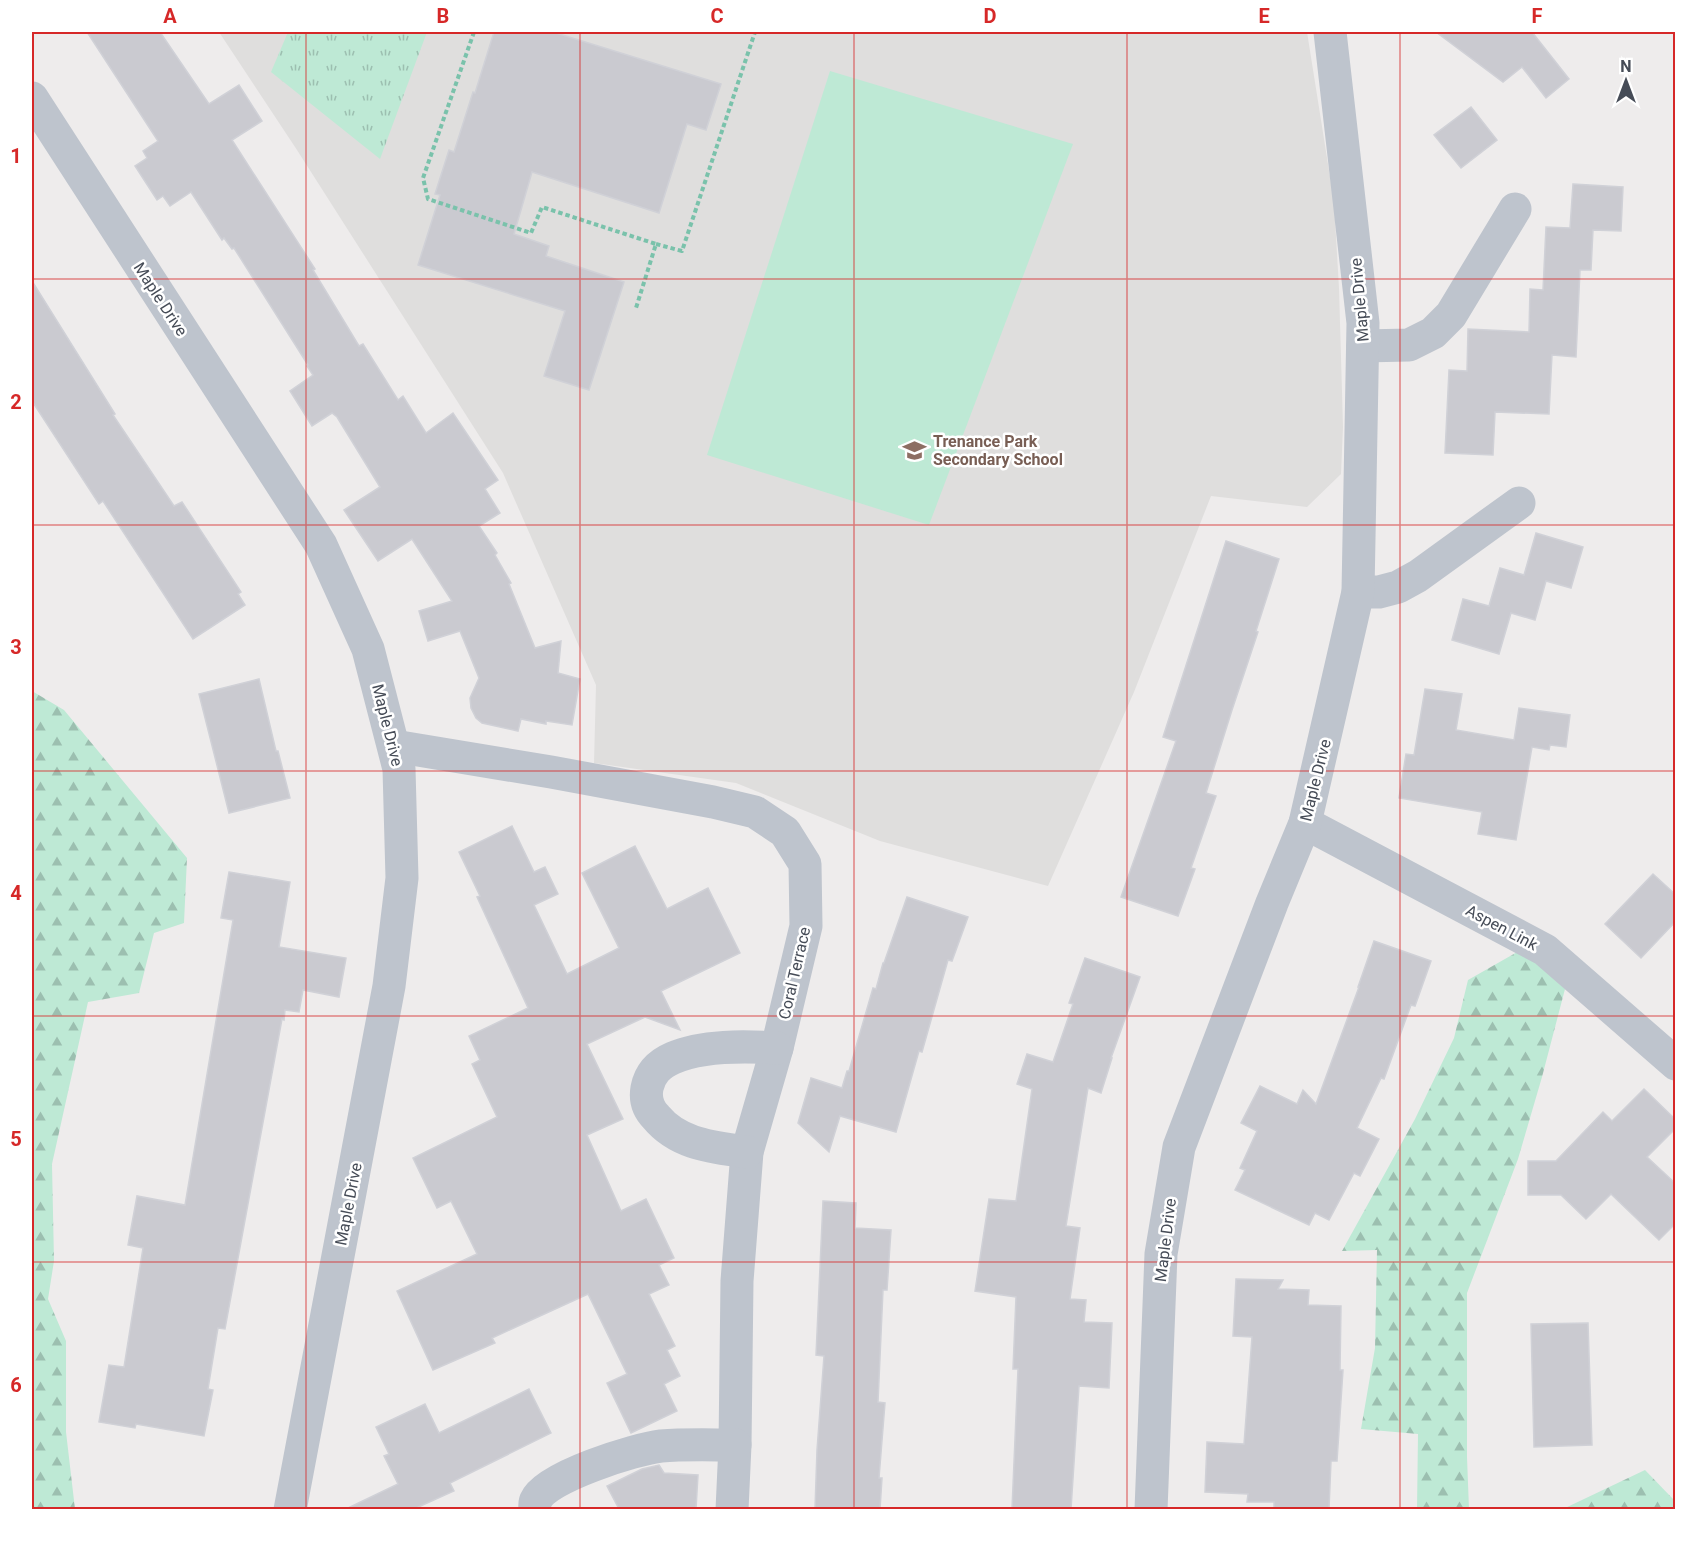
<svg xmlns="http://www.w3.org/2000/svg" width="1707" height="1541" viewBox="0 0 1707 1541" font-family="Roboto,sans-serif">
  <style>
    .education { fill: #dfdedd }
    .grass { fill: #bee9d5 }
    .forest { fill: url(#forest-firs) }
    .park { fill: url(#park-tufts) }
    .building { fill: #cacad0; stroke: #d0d1d7; stroke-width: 1.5 }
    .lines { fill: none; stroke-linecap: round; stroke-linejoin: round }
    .path { stroke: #7ac2ab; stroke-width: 4; stroke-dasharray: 4.5 3; stroke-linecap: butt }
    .street { stroke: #bec4cd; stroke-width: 33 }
    .grid { fill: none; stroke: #d62828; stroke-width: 1.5; stroke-opacity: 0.55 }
    .labels { text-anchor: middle; stroke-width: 5; stroke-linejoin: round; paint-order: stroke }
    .street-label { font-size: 16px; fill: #464c57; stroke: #fff }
    .education-label { font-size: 16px; font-weight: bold; fill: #785e54; stroke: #fff; text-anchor: start }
    .neatline { fill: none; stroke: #d62828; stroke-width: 2 }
    .grid-label { font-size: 20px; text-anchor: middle; font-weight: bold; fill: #d62828 }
  </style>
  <defs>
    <pattern id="forest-firs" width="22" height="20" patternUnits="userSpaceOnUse" patternTransform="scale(1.5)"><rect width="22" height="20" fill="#bee9d5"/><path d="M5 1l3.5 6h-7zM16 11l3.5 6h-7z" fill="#9cbfb0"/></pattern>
    <pattern id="park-tufts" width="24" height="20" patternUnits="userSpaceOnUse" patternTransform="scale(1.5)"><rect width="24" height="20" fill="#bee9d5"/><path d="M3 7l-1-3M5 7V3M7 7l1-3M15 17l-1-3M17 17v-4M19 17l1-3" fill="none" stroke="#9cbfb0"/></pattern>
  </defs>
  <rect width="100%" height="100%" fill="#eeecec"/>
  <path class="education" d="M219 32H1307L1334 202 1339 288 1343 427 1341 474 1307 507 1211 496 1134 692 1048 886 880 841 736 783 594 763 596 685 503 473 297 150Z"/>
  <path class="grass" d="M830 71 1073 144 929 525 707 455Z"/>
  <g class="forest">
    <path d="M32 691 64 710 187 858 184 923 154 933 139 993 88 1002 52 1164 54 1261 48 1299 66 1341V1432L75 1509H32Z"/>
    <path d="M1519 951 1534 960 1565 989 1542 1077 1518 1159 1467 1293V1457L1469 1509H1417L1418 1434 1361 1429 1375 1348 1377 1250 1342 1251 1415 1119 1454 1038 1468 980Z"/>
    <path d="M1645 1470 1674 1500 1675 1509H1563Z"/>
  </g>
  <path class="park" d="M288 32H427L380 159 271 72Z"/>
  <g class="building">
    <path d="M87 32H160L209 104 239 85 262 121 232 140 315 269 313 270 359 346 363 344 398 400 403 396 426 433 453 413 498 480 485 489 500 513 479 526 497 553 495 555 511 583 509 584 535 648 561 641 558 673 580 679 572 725 546 721V724L521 719 518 731 482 723 476 718 471 708 470 698 479 678 460 631 428 641 419 611 452 601 412 539 378 561 344 510 380 487 337 417 332 413 312 426 290 391 313 375 307 366 308 365 234 248 232 249 224 238 222 240 191 192 170 206 163 196 157 200 135 166 147 158 143 151 158 141Z"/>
    <path d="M494 32H553L721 84 706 130 687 124 659 213 532 172 514 234 549 246 546 256 624 282 589 390 544 376 565 311 418 265 440 195 435 194 449 150 454 152 473 92 475 93Z"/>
    <path d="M1436 32H1532L1569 79 1546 98 1522 67 1503 82Z"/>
    <path d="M1471 107 1497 140 1461 168 1434 135Z"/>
    <path d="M1573 184 1623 187 1621 231 1593 230 1591 270H1580L1576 357 1552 355 1549 414 1495 412 1493 455 1445 453 1449 370 1467 371 1468 329 1529 332 1530 289 1543 290 1546 227 1570 228Z"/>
    <path d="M32 281 115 414 113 415 174 506 182 502 241 592 238 594 245 605 193 639 103 501 99 504 32 401Z"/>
    <path d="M1536 533 1583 547 1571 588 1546 581 1535 620 1511 613 1499 654 1452 640 1463 599 1489 606 1500 568 1524 575Z"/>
    <path d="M1226 541 1279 559 1256 631 1258 632 1232 710 1206 793 1216 796 1191 868 1195 869 1178 916 1121 897 1176 741 1163 737Z"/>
    <path d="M259 679 276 751H278L290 798 229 813 199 694Z"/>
    <path d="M1425 689 1462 694 1456 730 1514 740 1519 708 1570 715 1566 747 1550 745 1549 750 1532 747 1516 840 1478 834 1482 812 1399 798 1406 754 1414 755Z"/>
    <path d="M512 826 534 872 545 867 558 894 534 905 567 974 619 948 582 873 635 846 667 909 708 888 740 953 661 991 680 1030 645 1017 587 1044 623 1119 587 1135 621 1211 646 1199 674 1258 659 1265 669 1285 649 1294 675 1346 667 1350 680 1376 664 1384 677 1411 631 1433 607 1383 627 1374 588 1294 492 1338 495 1343 433 1370 397 1291 477 1254 451 1201 437 1208 413 1158 497 1117 472 1064 480 1060 469 1036 528 1008 477 897 480 896 459 852Z"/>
    <path d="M229 872 290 882 279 947 346 958 339 997 303 990 299 1012 285 1010 284 1020 282 1019 225 1329 218 1328 208 1389 213 1390 204 1436 136 1424 135 1428 99 1422 109 1365 124 1367 143 1248 128 1245 137 1196 185 1205 233 920 221 918Z"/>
    <path d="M1653 874 1676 895V921L1641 958 1605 924Z"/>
    <path d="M907 897 968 917 952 961 948 960 922 1052 919 1051 896 1132 840 1116 829 1152 798 1123 811 1078 842 1088 847 1071H849L873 988 876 989 883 963H884Z"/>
    <path d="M1374 941 1431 961 1415 1006 1411 1005 1384 1079 1381 1078 1357 1128 1379 1139 1360 1176 1354 1173 1329 1220 1315 1213 1309 1225 1235 1190 1245 1170 1240 1168 1257 1131 1241 1123 1260 1086 1297 1104 1303 1090 1316 1104 1359 987H1358Z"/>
    <path d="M1085 958 1140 977 1111 1058H1112L1101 1093 1088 1088 1066 1226 1080 1228 1070 1299 1086 1300 1084 1322 1112 1323 1109 1388 1079 1386 1071 1509H1012L1018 1369H1013L1016 1297 975 1291 989 1199 1016 1201 1032 1089 1017 1084 1027 1054 1053 1062 1073 1004 1069 1003Z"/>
    <path d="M1644 1089 1676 1120V1128L1647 1157 1676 1184V1223L1659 1240 1611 1194 1586 1219 1561 1195H1528V1161H1556L1603 1112 1612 1121Z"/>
    <path d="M823 1201 856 1203 855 1228 891 1230 887 1290H883L878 1402 885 1403 879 1478H882L880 1509H815L817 1450 824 1356 816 1355Z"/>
    <path d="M1236 1279 1283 1280 1278 1289 1309 1290 1308 1305 1341 1306 1340 1370H1343L1337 1461H1331L1329 1509H1274V1502H1247L1248 1494 1205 1492 1207 1442 1244 1444 1252 1337 1233 1336Z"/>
    <path d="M1588 1323 1592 1445 1534 1447 1531 1324Z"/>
    <path d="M529 1389 551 1433 450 1483 454 1491 414 1509H346L398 1484 384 1456 389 1454 376 1427 425 1404 439 1433Z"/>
    <path d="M659 1465 664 1473 698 1475 696 1509H619L607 1486 642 1469Z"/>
  </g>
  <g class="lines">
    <g class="path">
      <path d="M474 32 423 178 428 199 531 233 542 207 656 244 636 308"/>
      <path d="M656 244 682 251 755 32"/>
    </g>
    <g class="street">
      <path d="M32 98 321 545 368 649 399 769 402 878 389 986 290 1510"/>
      <path d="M1363 346 1409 345 1433 333 1451 315 1515 209"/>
      <path d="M1358 592H1379L1398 587 1418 576 1519 503"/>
      <path d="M394 746 551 772 713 802 755 812 785 832 805 864 806 926 777 1048 747 1152 737 1281 735 1445 732 1510"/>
      <path d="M1305 823 1545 950 1676 1064"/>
      <path d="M747 1152C714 1147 679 1145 656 1117 648 1109 645 1099 647 1088 650 1073 659 1064 673 1058 702 1045 745 1046 777 1048"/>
      <path d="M535 1510C535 1506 534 1503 536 1500 545 1477 636 1449 661 1446 684 1444 712 1445 735 1445"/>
      <path d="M1151 1510 1161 1254 1179 1147 1272 903 1305 823 1358 592 1363 323 1330 32"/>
    </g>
  </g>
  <path class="grid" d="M306 32V1510M580 32V1510M854 32V1510M1127 32V1510M1400 32V1510M32 279H1676M32 525H1676M32 771H1676M32 1016H1676M32 1262H1676"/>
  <defs>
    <symbol id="school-bare" viewBox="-9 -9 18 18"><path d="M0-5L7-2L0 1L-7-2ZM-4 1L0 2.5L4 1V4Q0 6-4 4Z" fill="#8d6e63" stroke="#fff" stroke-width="2.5" paint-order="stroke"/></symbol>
  </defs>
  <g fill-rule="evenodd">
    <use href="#school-bare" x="898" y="434" width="33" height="33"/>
  </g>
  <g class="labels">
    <g class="street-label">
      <text transform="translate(161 299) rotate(57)" y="6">Maple Drive</text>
      <text transform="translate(1359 300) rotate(-95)" y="6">Maple Drive</text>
      <text transform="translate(388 725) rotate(76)" y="6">Maple Drive</text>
      <text transform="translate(1315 780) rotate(-76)" y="6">Maple Drive</text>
      <text transform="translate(1502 927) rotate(28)" y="6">Aspen Link</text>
      <text transform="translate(794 973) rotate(-77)" y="6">Coral Terrace</text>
      <text transform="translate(348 1204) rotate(-79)" y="6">Maple Drive</text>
      <text transform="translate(1165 1240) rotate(-83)" y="6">Maple Drive</text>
    </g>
    <g class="education-label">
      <text x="933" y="447">Trenance Park<tspan x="933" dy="18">Secondary School</tspan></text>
    </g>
  </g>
  <rect width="1707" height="1541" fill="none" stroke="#ffffff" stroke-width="66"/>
  <g transform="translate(1626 81)" stroke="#ffffff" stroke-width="4.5" paint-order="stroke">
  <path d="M0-4.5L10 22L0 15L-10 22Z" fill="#464c57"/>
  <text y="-9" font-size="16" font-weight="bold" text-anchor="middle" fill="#464c57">N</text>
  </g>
  <rect x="33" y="33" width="1641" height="1475" class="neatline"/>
  <g class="grid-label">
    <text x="170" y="23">A</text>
    <text x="443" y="23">B</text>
    <text x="717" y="23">C</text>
    <text x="990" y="23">D</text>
    <text x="1264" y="23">E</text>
    <text x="1537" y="23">F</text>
    <text x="16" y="163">1</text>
    <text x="16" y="409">2</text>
    <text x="16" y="654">3</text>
    <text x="16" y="900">4</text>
    <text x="16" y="1146">5</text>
    <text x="16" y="1392">6</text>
  </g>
</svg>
